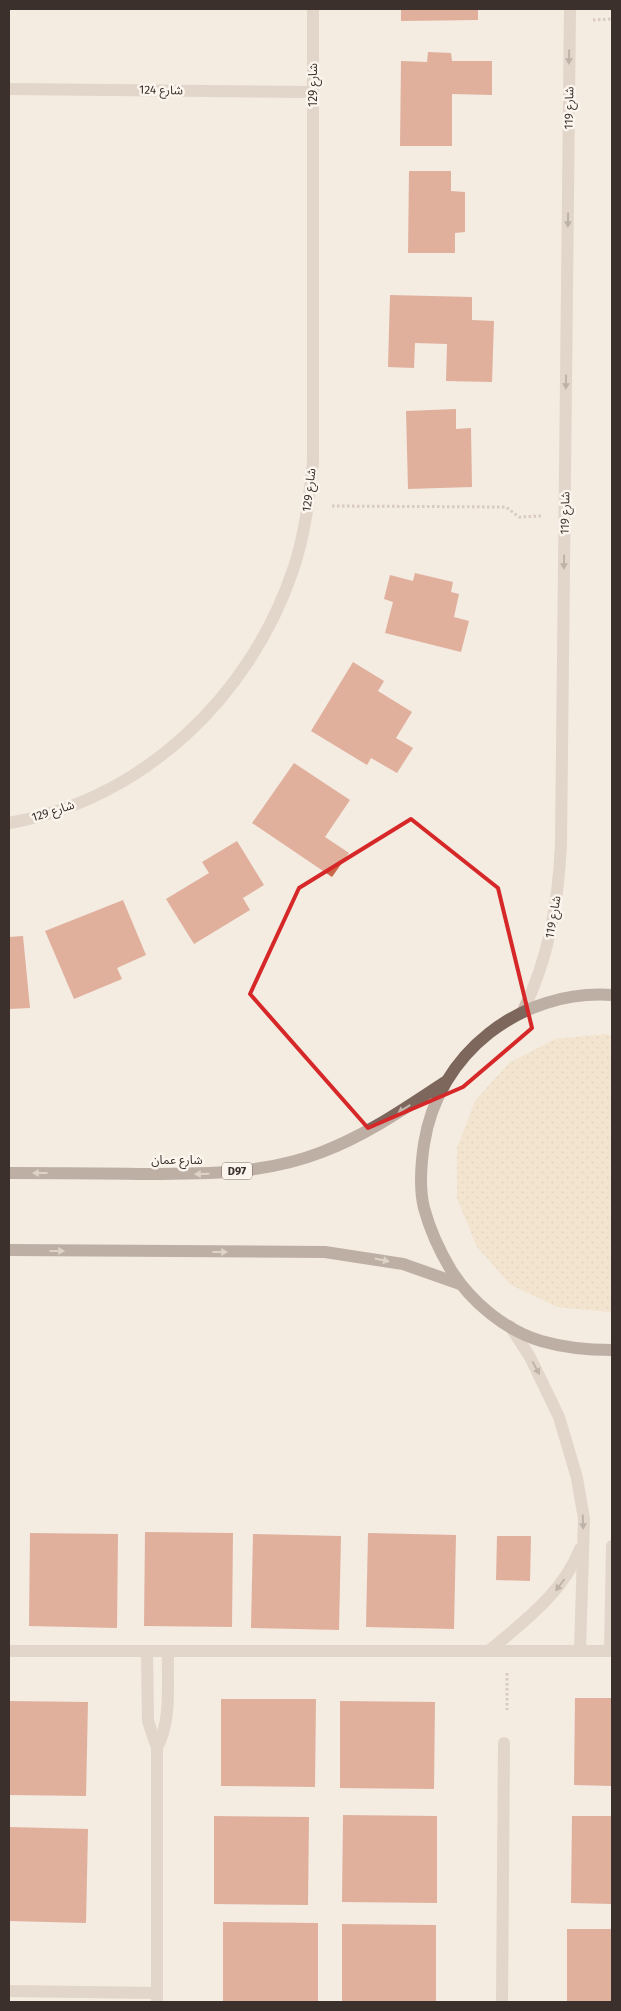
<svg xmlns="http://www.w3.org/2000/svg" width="621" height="2011" viewBox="0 0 621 2011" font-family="'Fira Sans','Noto Sans Arabic',sans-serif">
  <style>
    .sand { fill: url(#sand-dots) }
    .building { fill: #c8694b }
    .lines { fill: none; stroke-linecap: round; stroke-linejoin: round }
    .path { stroke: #b9a596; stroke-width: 3; stroke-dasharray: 2.5 2.5; stroke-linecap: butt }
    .minor { stroke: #cdbbac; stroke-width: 12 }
    .tertiary { stroke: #cdbbac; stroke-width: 12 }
    .primary { stroke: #7d675c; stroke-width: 12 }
    .oneway { fill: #7d6f65 }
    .oneway2 { fill: #c2b5ac }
    .marked { fill: none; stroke: #d62828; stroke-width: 4; stroke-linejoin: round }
    .labels { text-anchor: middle; stroke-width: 5; stroke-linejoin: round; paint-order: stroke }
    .shield { fill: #fbf5ee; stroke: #756b66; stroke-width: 1 }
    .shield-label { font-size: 11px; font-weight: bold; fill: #3b302b }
    .street-label { font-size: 12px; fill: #3b302b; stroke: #fbf5ee }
  </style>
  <defs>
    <pattern id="sand-dots" width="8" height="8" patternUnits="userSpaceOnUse" patternTransform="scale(1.25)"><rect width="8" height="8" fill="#efdcb8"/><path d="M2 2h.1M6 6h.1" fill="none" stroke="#cebd9e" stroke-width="1.8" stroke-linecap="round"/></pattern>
  </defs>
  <rect width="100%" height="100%" fill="#f4ebe1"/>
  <path class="sand" d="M606 1034 612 1036V1311L609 1312 557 1307 511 1285 477 1247 457 1199V1148L475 1101 509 1063 555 1039Z"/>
  <g class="building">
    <path d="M401 9H478V20L401 21Z"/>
    <path d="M428 52 451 53 452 61H492V95L452 94V146H400L401 61 427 62Z"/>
    <path d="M409 171H451V191L465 192V232L455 233V253H408Z"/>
    <path d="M390 295 472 297V320L494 321 492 382 446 381 447 344 415 343 414 368 388 367Z"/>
    <path d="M456 409V429L471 428 472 487 408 489 406 411Z"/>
    <path d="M415 573 453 582 451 592 459 594 454 617 469 621 461 652 385 633 393 602 384 599 390 575 413 581Z"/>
    <path d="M353 662 384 681 378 691 412 712 396 738 413 748 397 773 371 758 367 765 311 731Z"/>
    <path d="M294 763 350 800 325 837 349 853 332 877 252 823Z"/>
    <path d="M237 841 264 885 243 898 250 910 194 944 166 899 209 873 202 862Z"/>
    <path d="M123 900 146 955 117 968 122 979 74 999 45 931Z"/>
    <path d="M23 936 30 1008 9 1009V937Z"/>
    <path d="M145 1532 233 1533 232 1627 144 1626Z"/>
    <path d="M30 1533 118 1534 117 1628 29 1626Z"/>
    <path d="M368 1533 456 1535 454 1629 366 1627Z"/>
    <path d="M253 1534 341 1536 339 1630 251 1628Z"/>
    <path d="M497 1536H531L530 1581 496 1580Z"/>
    <path d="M575 1698H612V1786L574 1785Z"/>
    <path d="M221 1699H316L315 1787 221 1786Z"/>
    <path d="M9 1701 88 1702 86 1796 9 1795Z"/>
    <path d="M340 1701 435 1702 434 1789 340 1788Z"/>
    <path d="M343 1815 437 1816V1903L342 1902Z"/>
    <path d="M214 1816 309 1817 308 1905 214 1904Z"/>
    <path d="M572 1816H612V1904L571 1903Z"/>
    <path d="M9 1827 88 1829 86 1923 9 1921Z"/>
    <path d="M223 1922 318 1923V2002H223Z"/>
    <path d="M342 1924 436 1925V2002H342Z"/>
    <rect x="567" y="1929" width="45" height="73"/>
  </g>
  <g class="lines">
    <g class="path">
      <path d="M593 20 612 19"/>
      <path d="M332 506 506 507 519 517 541 516"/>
      <path d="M507 1673V1710"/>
    </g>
    <g class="minor">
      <path d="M9 89 313 92"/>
      <path d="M9 823C143 800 250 697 293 570 305 535 309 499 313 462V9"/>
      <path d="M510 1326 530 1357 559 1417 577 1478 584 1519 580 1651"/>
      <path d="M9 1651H612"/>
      <path d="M147 1651 148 1721 157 1748V2002"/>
      <path d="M489 1651C524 1621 563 1593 580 1549"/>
      <path d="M610 1651 612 1546"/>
      <path d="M157 1748C172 1719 167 1684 168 1652"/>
      <path d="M9 1991 157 1993"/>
      <path d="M502 2002 504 1743"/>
    </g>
    <path class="tertiary" d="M523 1011C549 958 558 903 561 845L570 9"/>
    <g class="primary">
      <path d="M612 995C521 989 438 1053 424 1144 421 1164 419 1188 424 1208 430 1230 439 1250 451 1270 471 1302 505 1330 541 1341 565 1348 588 1350 612 1350"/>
      <path d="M9 1173C52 1173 95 1173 138 1174 200 1174 264 1175 322 1152 367 1135 405 1108 445 1082"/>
      <path d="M9 1250 325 1252 403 1264 460 1284"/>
    </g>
  </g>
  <defs><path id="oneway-solid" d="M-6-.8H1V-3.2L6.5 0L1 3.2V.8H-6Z" transform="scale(1.25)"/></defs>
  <g class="oneway">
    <use href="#oneway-solid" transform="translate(569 57) rotate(91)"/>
    <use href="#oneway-solid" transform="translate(568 220) rotate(91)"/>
    <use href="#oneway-solid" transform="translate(566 382) rotate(91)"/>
    <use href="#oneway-solid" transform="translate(564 562) rotate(91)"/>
    <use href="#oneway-solid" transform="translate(536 1368) rotate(62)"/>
    <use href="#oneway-solid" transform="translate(583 1522) rotate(88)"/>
    <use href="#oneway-solid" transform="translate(560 1585) rotate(127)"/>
  </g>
  <g class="oneway2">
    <use href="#oneway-solid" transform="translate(404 1109) rotate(147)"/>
    <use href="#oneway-solid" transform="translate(40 1173) rotate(-180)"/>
    <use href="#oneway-solid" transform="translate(202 1174) rotate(178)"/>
    <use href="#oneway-solid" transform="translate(57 1251)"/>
    <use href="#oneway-solid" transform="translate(220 1252)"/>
    <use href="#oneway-solid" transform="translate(382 1260) rotate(11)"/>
  </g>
  <path d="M0 0H621V2011H0ZM411 819 498 888 532 1028 463 1087 368 1128 250 994 299 888Z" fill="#f4ebe1" fill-opacity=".55" fill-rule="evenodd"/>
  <path class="marked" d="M411 819 498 888 532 1028 463 1087 368 1128 250 994 299 888Z"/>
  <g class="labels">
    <rect class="shield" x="222" y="1162.5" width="30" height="17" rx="4"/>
    <g class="shield-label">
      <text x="237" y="1175">D97</text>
    </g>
    <g class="street-label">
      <text transform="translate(313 85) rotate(-90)" y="4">شارع 129</text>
      <text transform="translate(161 90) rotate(1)" y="4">شارع 124</text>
      <text transform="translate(569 108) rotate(-89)" y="4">شارع 119</text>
      <text transform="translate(309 490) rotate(-83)" y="4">شارع 129</text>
      <text transform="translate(565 513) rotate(-89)" y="4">شارع 119</text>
      <text transform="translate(53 811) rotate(-18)" y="4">شارع 129</text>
      <text transform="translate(553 917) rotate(-80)" y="4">شارع 119</text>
      <text x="177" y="1164">شارع عمان</text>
    </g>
  </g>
  <rect width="621" height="2011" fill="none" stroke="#3b302b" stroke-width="20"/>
</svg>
